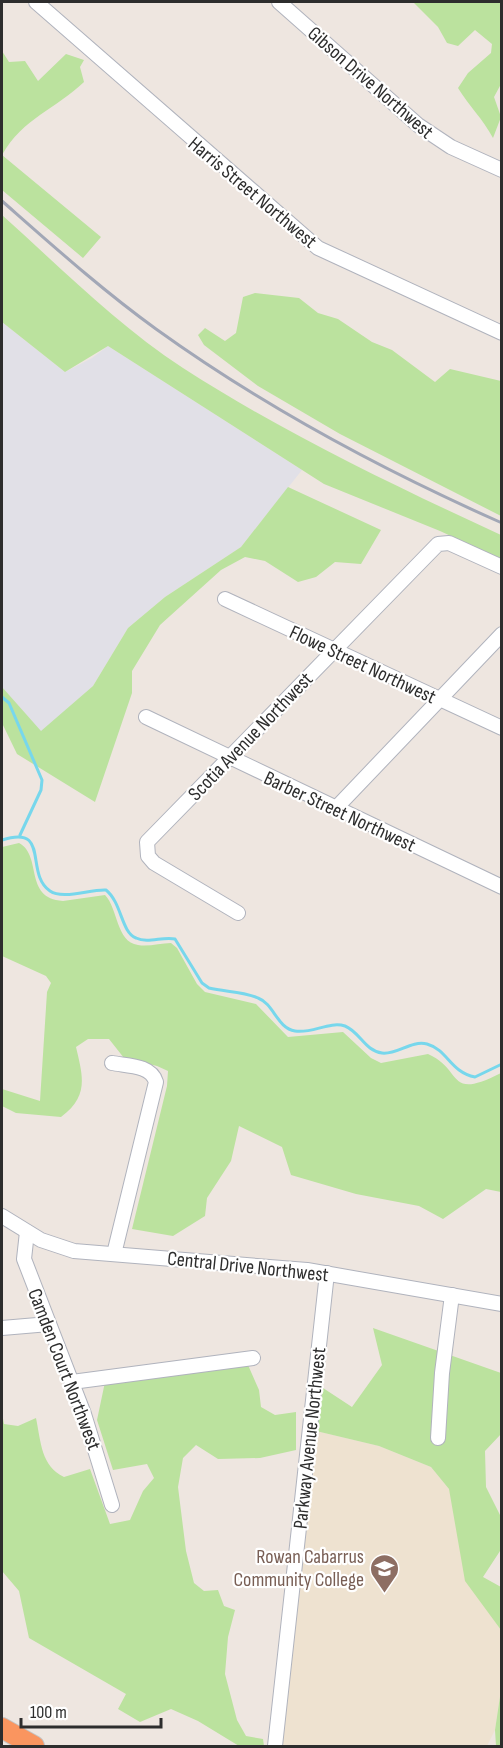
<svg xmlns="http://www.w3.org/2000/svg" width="503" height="1748" viewBox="0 0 503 1748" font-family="'Sofia Sans Condensed',sans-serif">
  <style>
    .industrial { fill: #e1e0e7 }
    .education { fill: #eee2d0 }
    .green { fill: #bbe29e }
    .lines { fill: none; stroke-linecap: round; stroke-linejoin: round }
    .stream { stroke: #77d7ec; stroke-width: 3 }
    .minor-casing { stroke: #b0b3bd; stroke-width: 16 }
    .highway-casing { stroke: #c4c4c4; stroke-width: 22 }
    .minor { stroke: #fff; stroke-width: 14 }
    .highway { stroke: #fa955f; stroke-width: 20 }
    .rail { stroke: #a2a7b6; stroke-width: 3 }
    .labels { text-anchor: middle; stroke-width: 4.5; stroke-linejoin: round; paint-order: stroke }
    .street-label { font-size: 20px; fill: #2d2d2d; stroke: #fff }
    .education-label { font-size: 20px; fill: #785e54; stroke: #fff; text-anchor: end }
  </style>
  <rect width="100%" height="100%" fill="#eee6e0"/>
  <path class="industrial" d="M2 322 65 372 92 358 108 346 302 470 241 547 165 597 128 628 93 686 41 732 2 687Z"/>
  <path class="education" d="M316 1431 379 1446 431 1467 449 1489 483 1604 501 1630V1690L495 1730 487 1746H279Z"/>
  <g class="green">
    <path d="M413 2H501V84L494 97 501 117 493 138C483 119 469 106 458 88L468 73 491 53 492 44 475 30 458 46 447 43 438 27Z"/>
    <path d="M2 51 9 62 25 61 38 81 66 54 84 60 80 67 84 82C56 109 23 118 2 155L101 237 83 258 2 190Z"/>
    <path d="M2 215C60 267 117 325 183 368 284 433 393 485 501 535V559L440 531 324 484 108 346 65 372 2 322Z"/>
    <path d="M255 293 299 298 318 313 338 319 372 342 392 350 435 382 450 369 501 381V516L340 434 258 386 204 345 198 335 205 328 225 341 236 333 243 297Z"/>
    <path d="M288 487 381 530 361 564 335 562 316 577 298 582 265 561 245 557 221 570 160 625 132 671V693L95 802 17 754 2 723V687L41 731 93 686 128 628 165 597 241 547Z"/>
    <path d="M19 843C43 856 23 898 63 901L105 895C118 908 116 942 138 945 148 947 161 943 171 943L177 948 197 984 205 992 256 1004 288 1037 343 1032 371 1058 381 1063 428 1054C464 1070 446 1101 501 1073V1192L486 1189 443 1219 419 1206 356 1194 291 1175 282 1147 239 1126 231 1161 207 1198 205 1216 173 1236 132 1229 167 1086 168 1071 157 1066 124 1058 109 1039H88L76 1047C83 1077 89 1096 61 1117L16 1113 2 1106V1089L40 1101 47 992 51 983 46 976 2 956V847Z"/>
    <path d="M373 1328 501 1373V1434L485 1451 486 1487 501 1517V1530L500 1551 483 1577 501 1587V1630L465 1581 449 1489 431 1467 379 1446 316 1431 323 1388 352 1407 382 1365Z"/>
    <path d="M248 1365 259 1390 261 1407 275 1415 296 1412V1450L260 1458 218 1459 196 1445 183 1458 178 1487 186 1551 194 1583 204 1591 218 1590 224 1606 235 1610 228 1637 225 1674 237 1720 246 1736 263 1739 264 1746H239L198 1721 171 1709 140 1722 118 1709 126 1694 29 1638 19 1591 2 1571V1413L4 1424 18 1426 36 1418C41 1442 41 1466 64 1477L90 1469 110 1524 130 1520 143 1491 154 1478 147 1464 113 1470 97 1420 105 1382Z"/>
    <path d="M501 1690V1746H496L495 1730Z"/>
  </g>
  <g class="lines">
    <g class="stream">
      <path d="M2 697 9 703 42 780 41 790 20 835"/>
      <path d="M2 840C51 824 24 873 50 891 63 900 90 889 106 890 122 903 121 932 136 938 148 944 163 936 175 939L202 983 209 988C225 992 243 991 258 998 274 1004 277 1028 295 1031 312 1034 329 1021 345 1026 360 1032 365 1051 382 1053 397 1055 411 1040 427 1044 448 1050 450 1072 475 1077L502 1064"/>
    </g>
    <defs>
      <g id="minor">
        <path d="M36 2 318 248 502 333"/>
        <path d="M279 2 418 125 451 147 502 170"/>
        <path d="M225 599 502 728"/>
        <path d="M146 717 502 887"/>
        <path d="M336 808 502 634"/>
        <path d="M238 913 154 863 148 856 147 842 438 544 449 543 502 567"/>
        <path d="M112 1063C128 1066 151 1065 156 1082L114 1254"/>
        <path d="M2 1216 41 1240 74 1251 307 1270 502 1304"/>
        <path d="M27 1232 24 1259 84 1414 112 1505"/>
        <path d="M2 1328 49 1324"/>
        <path d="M72 1382 253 1358"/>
        <path d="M438 1438 442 1373 452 1295"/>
        <path d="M275 1746 327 1273"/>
      </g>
      <path id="highway" d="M2 1728 34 1746"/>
    </defs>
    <use href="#minor" class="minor-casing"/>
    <use href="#highway" class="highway-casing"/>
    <use href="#minor" class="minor"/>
    <use href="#highway" class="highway"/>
    <path class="rail" d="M2 201C52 245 102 290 156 329 263 406 382 470 502 523"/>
  </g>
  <defs>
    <symbol id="university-pin" viewBox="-11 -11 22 30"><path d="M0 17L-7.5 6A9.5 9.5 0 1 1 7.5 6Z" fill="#8d6e63" stroke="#fff"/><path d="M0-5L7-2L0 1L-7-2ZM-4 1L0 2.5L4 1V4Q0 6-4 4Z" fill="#fff"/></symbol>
  </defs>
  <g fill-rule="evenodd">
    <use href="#university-pin" x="368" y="1552" width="33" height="45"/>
  </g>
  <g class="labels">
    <g class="street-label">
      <text transform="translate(371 82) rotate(41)" y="7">Gibson Drive Northwest</text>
      <text transform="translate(253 192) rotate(40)" y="7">Harris Street Northwest</text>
      <text transform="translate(363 664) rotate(25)" y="7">Flowe Street Northwest</text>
      <text transform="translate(250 736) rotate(-46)" y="7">Scotia Avenue Northwest</text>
      <text transform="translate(340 811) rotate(25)" y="7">Barber Street Northwest</text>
      <text transform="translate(248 1266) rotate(6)" y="7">Central Drive Northwest</text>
      <text transform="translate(65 1369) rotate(69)" y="7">Camden Court Northwest</text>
      <text transform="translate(309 1438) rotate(-84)" y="7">Parkway Avenue Northwest</text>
    </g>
    <g class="education-label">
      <text x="364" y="1563">Rowan Cabarrus<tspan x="364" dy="23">Community College</tspan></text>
    </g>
  </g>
  <rect width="503" height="1748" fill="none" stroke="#2d2d2d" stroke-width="6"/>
  <path d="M21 1718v9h140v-9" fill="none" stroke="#2d2d2d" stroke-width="3"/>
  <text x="30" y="1718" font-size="18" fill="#2d2d2d" stroke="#ffffff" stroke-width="4.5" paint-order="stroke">100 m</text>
</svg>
